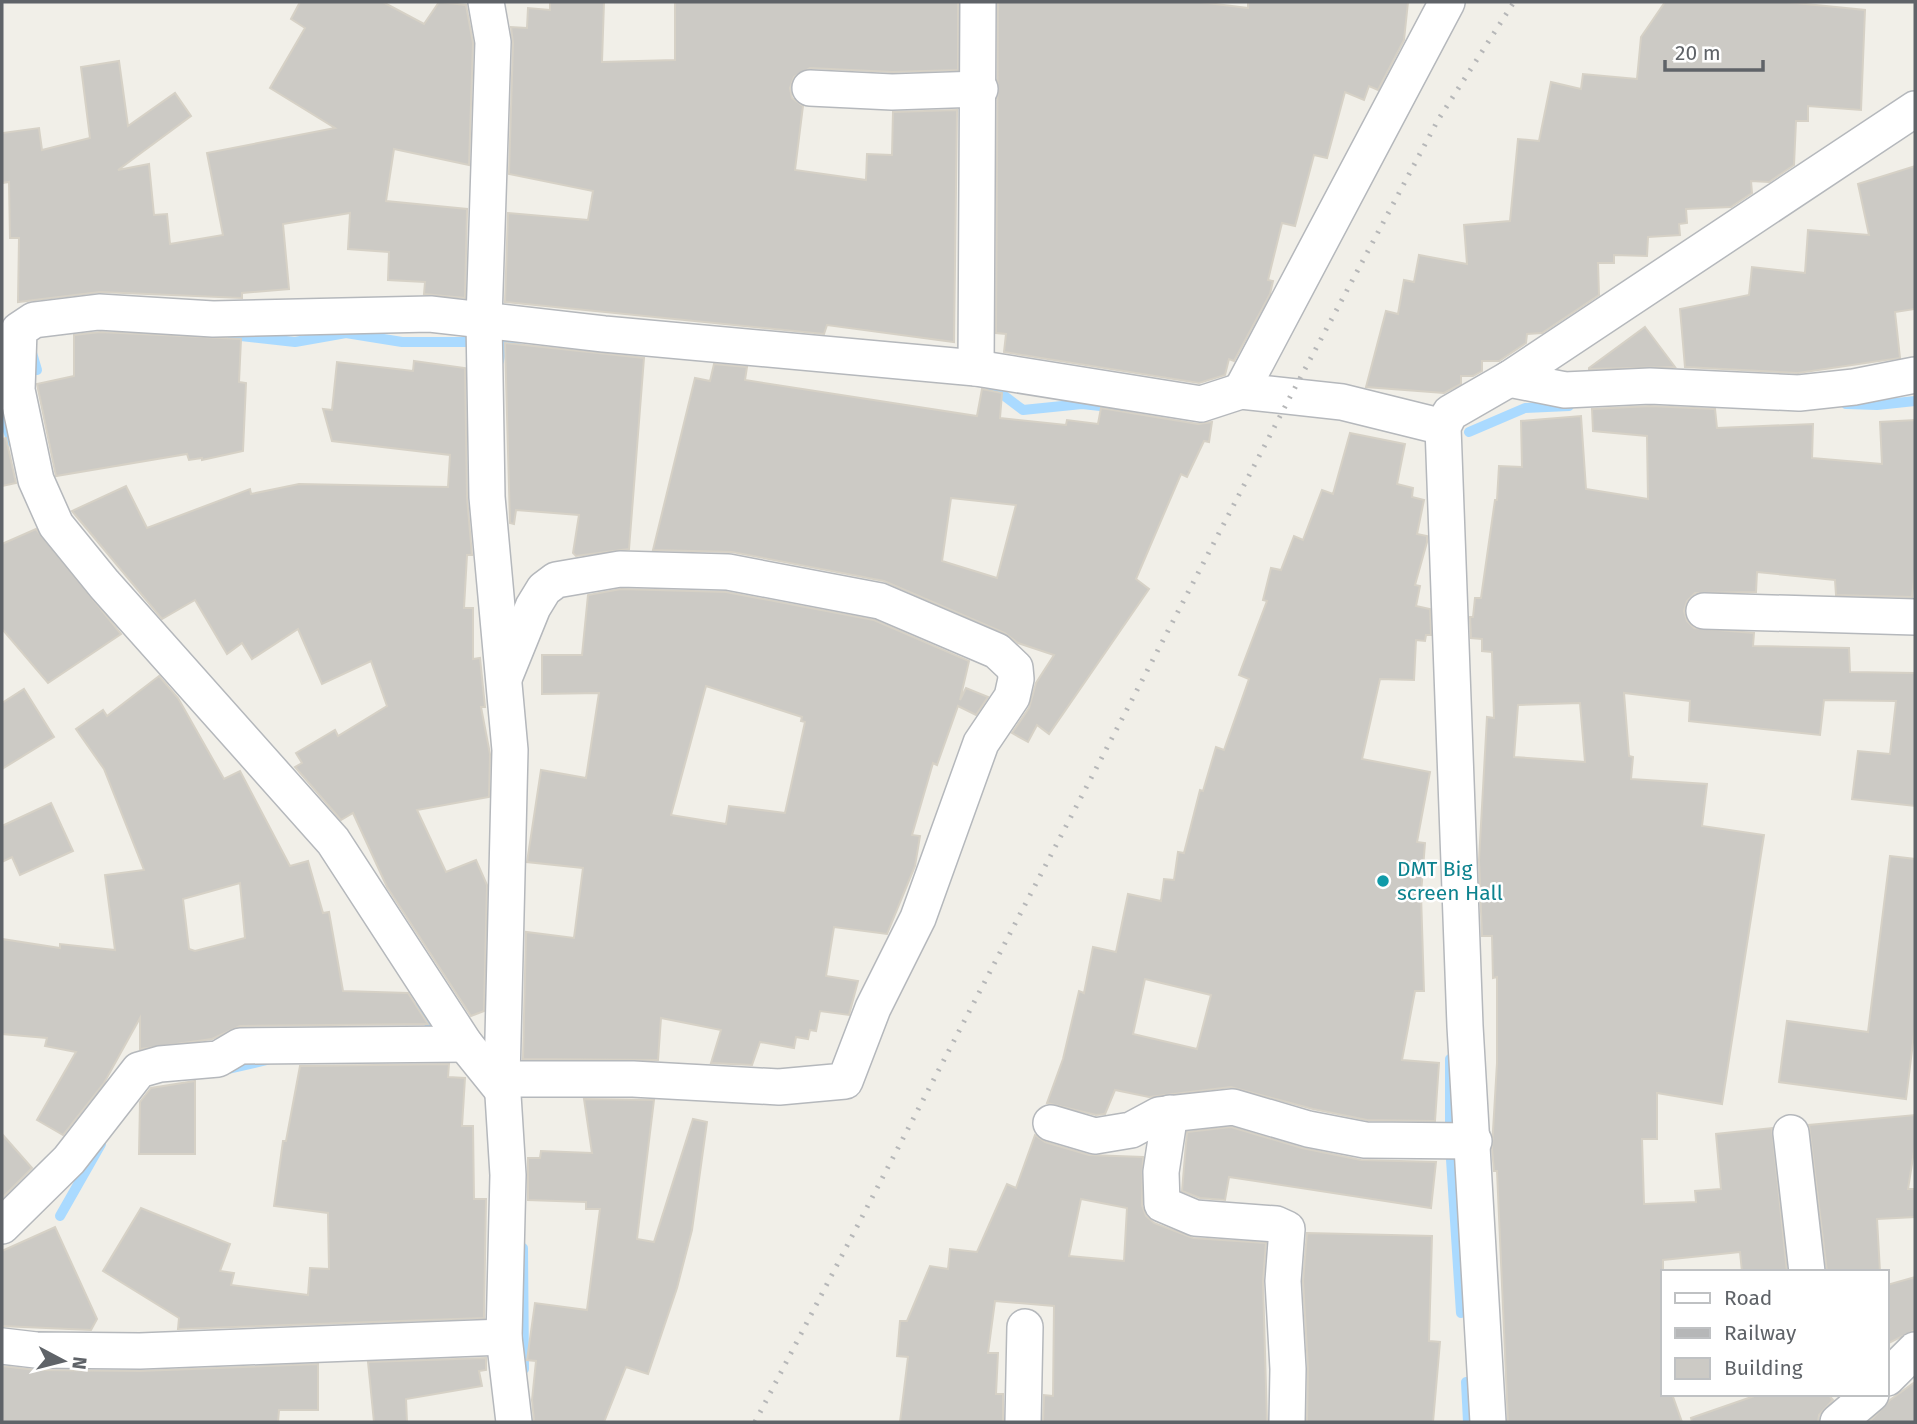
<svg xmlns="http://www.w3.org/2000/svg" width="1917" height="1424" viewBox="0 0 1917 1424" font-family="'Fira Sans',sans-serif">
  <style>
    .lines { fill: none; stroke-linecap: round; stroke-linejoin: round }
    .stream { stroke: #aadaff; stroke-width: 10 }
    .building { fill: #cccac5; stroke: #d6d1c6; stroke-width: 2; fill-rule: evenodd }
    .street-casing { stroke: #b5b8bc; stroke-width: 38 }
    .street { stroke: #fff; stroke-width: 35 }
    .rail { stroke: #b6b7b8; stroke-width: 5; stroke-dasharray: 2 9; stroke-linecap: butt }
    .culture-dot { fill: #0f9aa8; stroke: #fff; stroke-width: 2.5 }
    .labels { text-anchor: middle; stroke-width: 5; stroke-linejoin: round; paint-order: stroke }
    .culture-label { font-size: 21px; fill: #0d838f; stroke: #fff; text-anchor: start }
  </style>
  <rect width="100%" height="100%" fill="#f1efe8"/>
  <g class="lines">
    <g class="stream">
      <path d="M232 335 295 342 346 333 402 342H467"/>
      <path d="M32 353 37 370"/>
      <path d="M499 361 503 342 521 338"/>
      <path d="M986 382 1023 410 1082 404 1119 408"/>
      <path d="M1846 404 1877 405 1915 401"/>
      <path d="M2 414 12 442"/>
      <path d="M1469 432 1525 408 1569 406"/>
      <path d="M421 1004 429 1023"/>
      <path d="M1450 1059V1144L1461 1313"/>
      <path d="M224 1070 267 1060"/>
      <path d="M60 1216 101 1144"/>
      <path d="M523 1248 524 1369"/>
      <path d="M1466 1382 1468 1422"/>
    </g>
  </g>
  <g class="building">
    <path d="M300 2H383L424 24 439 2 466 5 473 43 469 165 394 149 386 201 467 209 465 298 424 294 425 282 388 280 389 252 348 249 350 213 283 224 289 289 242 293V298L100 292 18 302 19 238H10L9 182 2 183V133L39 128 42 150 90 138 81 67 119 61 128 126 175 93 191 116 118 170 149 164 154 215 167 214 170 244 223 235 207 153 335 128 270 88 305 28 291 19Z"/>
    <path d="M550 2H604L602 62 675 60V2H958V70L892 72 810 68 794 77 790 88 792 98 803 106 795 170 866 180 867 154 892 155 893 112 957 110 954 342 827 325 824 334 505 302 508 213 588 220 593 191 509 174 513 43 511 27 527 28 528 8 550 10Z"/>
    <path d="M998 2H1200L1248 8V2H1408L1404 40 1378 90 1369 86 1364 100 1345 92 1327 158 1314 155 1295 226 1282 223 1268 280 1273 281 1270 294 1234 361 1229 359 1225 375 1199 383 1004 352 1006 334 996 333Z"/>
    <path d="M1665 2H1786L1865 10 1861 110 1808 106V121H1796L1794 165 1769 182 1751 181 1752 193 1731 207 1686 209 1687 223 1679 224 1680 235 1648 237 1647 256 1614 255V263H1598L1599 295 1542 333 1527 334 1526 343 1499 361H1482V371L1473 376H1461V384L1444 393 1366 387 1386 311 1398 314 1404 280 1414 282 1419 255 1467 264 1464 225 1510 221 1518 139 1539 141 1551 82 1581 89 1583 74 1637 79 1641 37Z"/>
    <path d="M1915 166V309L1895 312 1900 358 1798 373 1685 367 1680 309 1749 295 1752 267 1805 273 1808 230 1869 235 1858 184Z"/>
    <path d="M1645 327 1675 367 1589 369V368Z"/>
    <path d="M100 332 241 339 239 382 246 383 243 451 202 460V458L189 460 187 454 56 476 37 384 74 376V335Z"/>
    <path d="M505 343 644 358 629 549 576 556 573 553 579 515 516 510 514 524 510 523Z"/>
    <path d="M414 361 465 368 467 497 472 555H467L464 608H473V659L480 658 485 707H481L490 754 489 797 417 810 446 872 476 860 487 885 484 1011 471 1016 387 887 353 813 341 820 295 767 302 763 296 753 335 730 338 736 387 706 371 661 322 684 298 629 252 659 242 643 227 654 195 600 162 619 72 511 126 486 147 528 250 489 251 494 299 484 448 487 450 455 332 441 323 409 332 410 337 362 413 371Z"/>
    <path d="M714 364 747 367 745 380 977 416 982 389 1002 393 1000 418 1066 425 1067 420 1098 424 1101 408 1198 424 1212 422 1209 442 1204 441 1187 477 1181 474 1136 579 1149 589 1049 734 1037 725 1028 742 1012 733 1029 708 1036 683 1054 655 1018 643 1005 633 884 581 732 552 653 550 695 378 710 381ZM951 498 1016 505 997 578 942 561Z"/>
    <path d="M1650 406 1715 409 1717 428 1813 424 1812 458 1882 464 1880 422 1915 420V570L1912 597 1836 595 1835 580 1757 572 1756 592 1695 593 1687 601 1684 611 1687 621 1694 628 1754 633 1753 646 1849 648 1850 672 1915 673V806L1852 799 1858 751 1890 754 1896 701 1824 700 1820 735 1689 721 1690 701 1624 693 1629 756 1633 757 1631 779 1707 784 1702 826 1764 835 1722 1104 1657 1093V1139H1642L1644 1204 1696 1202 1695 1191 1721 1189 1716 1134 1772 1128 1787 1272H1742L1740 1252 1663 1260V1394H1672L1682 1422H1508L1497 1171H1494L1492 1148 1497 1063V977L1493 978 1492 936H1482L1479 860 1487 717 1494 718 1492 652 1482 651V639L1471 638 1470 617H1473L1475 598H1481L1495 500H1497L1499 466 1522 467 1521 421 1581 416 1586 489 1648 499 1647 436 1593 431 1592 409ZM1580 703 1585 762 1514 757 1518 705Z"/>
    <path d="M1350 433 1405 444 1397 484 1413 488 1412 497 1424 500 1417 534 1427 536V542L1415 585 1420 586 1416 606 1430 609 1431 635H1426L1425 641 1416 640 1414 680 1380 679 1362 759 1430 772 1417 842 1425 843 1421 894 1424 991H1415L1402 1060 1439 1063 1435 1121 1367 1120 1313 1109 1231 1087 1149 1097 1115 1090 1105 1114 1096 1115 1047 1103 1063 1059 1079 991 1084 993 1093 947 1116 952 1128 894 1161 901 1164 879 1174 880 1178 852 1184 853 1200 790 1203 791 1216 747 1224 750 1249 679 1239 675 1267 601 1263 600 1271 568 1281 570 1294 536 1303 540 1322 490 1333 494ZM1145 979 1211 995 1197 1049 1133 1034Z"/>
    <path d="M6 438 16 483 2 486V439Z"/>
    <path d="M36 529 121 634 48 683 2 629V544Z"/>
    <path d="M621 589 726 592 874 620 969 661 960 700 966 688 988 697 976 715 958 706 937 765 933 763 912 835 920 836 915 866 887 934 834 927 826 976 858 981 849 1015 820 1011 816 1031 810 1030 808 1039 796 1037 794 1048 760 1042 752 1065 711 1063 721 1030 661 1018 658 1060 523 1059 526 932 574 938 583 868 527 862 541 770 586 778 599 693 542 694V655H582L588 595ZM706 686 802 717 801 721 805 722 785 813 729 806 726 824 671 815Z"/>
    <path d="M159 676 178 698 224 779 240 771 290 866 308 861 323 913 329 912 343 991 408 993 428 1024 240 1026 212 1039 140 1049V1018L104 1083 63 1135 37 1120 76 1052 45 1046 47 1038 2 1034V939L60 948V944L115 950 105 875 144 870 104 769 76 729 103 710 107 716ZM240 883 245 938 195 951 189 949 183 899Z"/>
    <path d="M24 689 54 737 2 769V703Z"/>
    <path d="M51 803 73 851 20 875 12 857 2 862V826Z"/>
    <path d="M1890 856 1915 859V1026L1906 1099 1779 1082 1787 1021 1868 1032Z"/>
    <path d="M449 1064 448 1077 465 1078 462 1126H473L474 1199H486L484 1318 178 1329 179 1318 103 1271 141 1208 230 1244 220 1271 234 1273 231 1285 308 1295 310 1268 329 1269 328 1213 274 1206 283 1141H286L300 1066Z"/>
    <path d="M195 1081V1154H139L140 1102 151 1088Z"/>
    <path d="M584 1099 654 1100 637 1239 654 1242 693 1119 707 1122 692 1230 677 1288 648 1374 626 1367 604 1422 534 1421 532 1400 536 1361 527 1360 535 1303 587 1310 600 1209H586V1202L528 1200V1158H540L541 1151 592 1153Z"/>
    <path d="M1915 1115V1145L1908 1189H1915V1217L1877 1219 1880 1272H1827L1809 1125Z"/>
    <path d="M1231 1127 1302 1148 1361 1160 1436 1162 1431 1208 1229 1177 1225 1200 1200 1198 1182 1191 1187 1132Z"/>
    <path d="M2 1134 32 1168 2 1198Z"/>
    <path d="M1035 1135 1045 1142 1089 1155 1143 1157 1142 1205 1146 1216 1154 1223 1193 1238 1266 1243 1263 1282 1267 1422H1043L1044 1395 1053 1396 1054 1306 995 1301 988 1353H998L996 1394H1003V1422H900L908 1357 897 1356 900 1321H907L930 1266 948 1269 950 1249 977 1252 1007 1184 1016 1188ZM1081 1199 1127 1208 1124 1261 1069 1256Z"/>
    <path d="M55 1227 97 1319 91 1330 2 1326V1251Z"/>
    <path d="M1307 1233 1432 1236 1429 1341 1440 1342 1433 1422H1307L1308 1368 1303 1281Z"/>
    <path d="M1915 1277V1330L1887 1344V1285Z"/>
    <path d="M486 1358V1370L479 1371 482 1386 406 1399 407 1422H374L368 1362Z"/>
    <path d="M318 1364V1410H279L278 1422H2V1366L36 1370 140 1371Z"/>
    <path d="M1915 1382V1422H1869L1890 1400Z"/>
    <path d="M1760 1394H1828L1833 1400 1819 1415 1818 1422H1692L1691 1418Z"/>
  </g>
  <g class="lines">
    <defs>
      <g id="street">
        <path d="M486 2 493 42 484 320 487 497 510 750 502 1079 508 1175 504 1337 514 1422"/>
        <path d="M810 88 892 92 980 89"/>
        <path d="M976 368 978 2"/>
        <path d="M1509 379 1565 390 1650 386 1799 393 1854 387 1915 375"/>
        <path d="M1241 391 1447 2"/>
        <path d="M1704 611 1915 617"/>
        <path d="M502 1079H633L779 1087 845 1081 873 1008 918 918 981 743 1012 697 1016 679 1015 668 997 651 880 601 728 572 620 569 556 580 544 589 533 607 505 676"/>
        <path d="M503 1091 465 1044 333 841 104 584 56 525 36 480 17 390 19 330 34 320 99 312 213 319 430 314 604 334 976 368 1201 404 1241 391 1342 402 1443 427"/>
        <path d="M1170 1113 1161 1172 1162 1204 1195 1218 1276 1224 1287 1229 1283 1281 1288 1369 1287 1422"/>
        <path d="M1051 1123 1095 1136 1131 1130 1159 1115 1233 1107 1308 1129 1365 1140 1474 1141"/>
        <path d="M1791 1133 1807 1272"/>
        <path d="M2 1226 69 1160 139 1070 160 1064 218 1059 240 1046 465 1044"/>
        <path d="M2 1346 36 1350 140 1351 504 1337"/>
        <path d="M1887 1378 1915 1350"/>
        <path d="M1023 1422 1025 1327"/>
        <path d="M1488 1422 1465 1026 1443 427 1450 413 1509 379 1915 109"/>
        <path d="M1838 1422 1871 1394"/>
      </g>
    </defs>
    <use href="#street" class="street-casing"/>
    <use href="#street" class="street"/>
    <path class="rail" d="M755 1422 1290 397 1438 120 1514 2"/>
  </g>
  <circle class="culture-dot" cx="1383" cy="881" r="7"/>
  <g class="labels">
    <g class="culture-label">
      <text x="1397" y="876">DMT Big<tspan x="1397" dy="24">screen Hall</tspan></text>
    </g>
  </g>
  <rect width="1917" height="1424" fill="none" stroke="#5f6368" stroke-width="7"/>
  <rect x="1661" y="1270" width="228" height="126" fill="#ffffff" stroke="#bfc1c3" stroke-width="2"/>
  <rect x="1675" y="1293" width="35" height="10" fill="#ffffff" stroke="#bfc1c3" stroke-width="2"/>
  <text x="1724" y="1305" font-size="21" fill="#5f6368">Road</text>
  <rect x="1675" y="1328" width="35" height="10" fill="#b6b7b8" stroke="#bfc1c3" stroke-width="2"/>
  <text x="1724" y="1340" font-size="21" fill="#5f6368">Railway</text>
  <rect x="1675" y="1358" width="35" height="21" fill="#cccac5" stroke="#bfc1c3" stroke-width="2"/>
  <text x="1724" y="1375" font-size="21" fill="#5f6368">Building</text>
  <g transform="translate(63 1361) rotate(97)" stroke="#ffffff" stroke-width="5" paint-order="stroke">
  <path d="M0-5L12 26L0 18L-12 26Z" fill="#5f6368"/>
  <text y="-10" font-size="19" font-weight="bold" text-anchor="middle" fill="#5f6368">N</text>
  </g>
  <path d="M1665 60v10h98v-10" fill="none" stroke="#5f6368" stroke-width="3.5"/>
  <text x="1675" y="60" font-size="21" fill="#5f6368" stroke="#ffffff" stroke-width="5" paint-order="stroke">20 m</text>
</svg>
